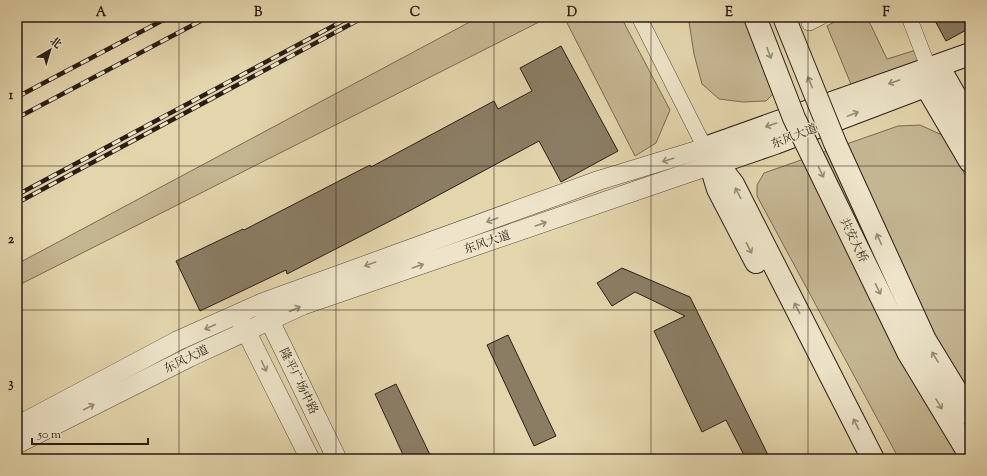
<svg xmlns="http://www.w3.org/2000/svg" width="987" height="476" viewBox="0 0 987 476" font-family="'Sorts Mill Goudy','Noto Serif SC',serif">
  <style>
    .green { fill: #c5b692; stroke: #786a54 }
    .building { fill: #8b7d64; stroke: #2b1e15 }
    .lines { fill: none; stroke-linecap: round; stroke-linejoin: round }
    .minor-casing { stroke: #594c3b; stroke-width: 16 }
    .tertiary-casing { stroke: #594c3b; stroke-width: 20 }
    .secondary-casing { stroke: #2b1e15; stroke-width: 24 }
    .minor { stroke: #ede4c9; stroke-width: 15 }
    .tertiary { stroke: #ede4c9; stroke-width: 19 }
    .secondary { stroke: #ede4c9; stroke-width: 22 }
    .rail-casing { stroke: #2b1e15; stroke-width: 4.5 }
    .rail { stroke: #ede4c9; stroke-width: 3; stroke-dasharray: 9; stroke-linecap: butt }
    .secondary-bridge-casing { stroke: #2b1e15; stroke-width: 24; stroke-linecap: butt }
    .secondary-bridge { stroke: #ede4c9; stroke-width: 22 }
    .oneway { stroke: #968b78 }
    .grid { fill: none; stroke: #2b1e15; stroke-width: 1; stroke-opacity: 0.55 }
    .labels { text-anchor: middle; stroke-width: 3; stroke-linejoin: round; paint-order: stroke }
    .street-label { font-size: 12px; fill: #2b1e15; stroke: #ede4c9 }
    .neatline { fill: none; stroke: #2b1e15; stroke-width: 1.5 }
    .grid-label { font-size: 13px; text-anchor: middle; font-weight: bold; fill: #2b1e15 }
  </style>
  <rect width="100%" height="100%" fill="#e4d5ac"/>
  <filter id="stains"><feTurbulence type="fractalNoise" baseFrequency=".005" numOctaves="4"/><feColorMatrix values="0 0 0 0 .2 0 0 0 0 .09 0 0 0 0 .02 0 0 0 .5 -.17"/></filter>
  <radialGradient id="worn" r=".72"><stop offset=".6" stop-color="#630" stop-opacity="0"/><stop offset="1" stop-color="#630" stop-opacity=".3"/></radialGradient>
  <g class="green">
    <path d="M479 17H549L17 286V264Z"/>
    <path d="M564 17H621L670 110 656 143 635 156Z"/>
    <path d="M685 17H744L773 94 766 101 743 102 719 99 702 84 694 54 689 22Z"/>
    <path d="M843 17H867L887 59 916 50 921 63 853 89 827 26Z"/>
    <path d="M920 125 942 135 970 183V433L953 443 963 459H899L757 196V185L764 173 898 126Z"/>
  </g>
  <g class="building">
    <path d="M933 17H970V28L946 41Z"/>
    <path d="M561 46 618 151 561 182 539 141 398 217 287 274 286 270 200 311 176 261 243 229 244 230 370 165 371 167 494 101 498 109 532 91 520 68Z"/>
    <path d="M622 268 690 297 770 459H746L726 420 702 432 654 331 685 316 635 292 612 306 597 283Z"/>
    <path d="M508 335 556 436 534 446 487 345Z"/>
    <path d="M396 384 432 459H405L375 394Z"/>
  </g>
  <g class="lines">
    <defs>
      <g id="minor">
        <path d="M639 17 705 148"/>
        <path d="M909 17 929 69"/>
        <path d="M809 23 821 17"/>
      </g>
      <g id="tertiary">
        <path d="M264 309 337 459"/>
        <path d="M241 321 310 459"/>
        <path d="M17 426 177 341 262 303 600 180 705 148"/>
        <path d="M17 444 190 357 303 305 711 165"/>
      </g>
      <g id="secondary">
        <path d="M938 66 970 122"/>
        <path d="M919 74 970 161"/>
        <path d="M705 148 733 184 873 459"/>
        <path d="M705 148 970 54"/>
        <path d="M710 163 718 189 756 262"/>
        <path d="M711 165 775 143 925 86"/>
      </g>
    </defs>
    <use href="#minor" class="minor-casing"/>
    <use href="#tertiary" class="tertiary-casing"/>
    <use href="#secondary" class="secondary-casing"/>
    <use href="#minor" class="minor"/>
    <use href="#tertiary" class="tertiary"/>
    <use href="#secondary" class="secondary"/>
    <defs>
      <g id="rail">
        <path d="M17 97 169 17"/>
        <path d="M17 118 208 17"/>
        <path d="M17 195 350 17"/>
        <path d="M17 203 364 17"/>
      </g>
    </defs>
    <use href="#rail" class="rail-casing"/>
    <use href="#rail" class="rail"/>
    <defs>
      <g id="secondary-bridge">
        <path d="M755 17 794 118 908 352 970 455"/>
        <path d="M784 17 835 143 925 340 970 414"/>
      </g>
    </defs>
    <use href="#secondary-bridge" class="secondary-bridge-casing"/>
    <use href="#secondary-bridge" class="secondary-bridge"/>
  </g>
  <defs><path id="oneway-shaft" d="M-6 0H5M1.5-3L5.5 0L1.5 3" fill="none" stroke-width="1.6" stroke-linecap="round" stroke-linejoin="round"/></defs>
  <g class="oneway">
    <use href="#oneway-shaft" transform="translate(769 53) rotate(69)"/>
    <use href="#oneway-shaft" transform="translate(810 82) rotate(-112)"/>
    <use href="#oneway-shaft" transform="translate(894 82) rotate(161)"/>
    <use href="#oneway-shaft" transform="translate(853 114) rotate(-21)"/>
    <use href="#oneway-shaft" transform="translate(771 125) rotate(161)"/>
    <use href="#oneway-shaft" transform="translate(668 160) rotate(163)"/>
    <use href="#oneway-shaft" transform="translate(821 172) rotate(64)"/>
    <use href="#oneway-shaft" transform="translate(738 193) rotate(-117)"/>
    <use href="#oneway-shaft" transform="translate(492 220) rotate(160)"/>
    <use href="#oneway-shaft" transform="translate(541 224) rotate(-19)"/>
    <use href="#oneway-shaft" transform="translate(879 239) rotate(-114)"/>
    <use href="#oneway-shaft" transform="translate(749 248) rotate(63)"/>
    <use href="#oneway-shaft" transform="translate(370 264) rotate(160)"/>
    <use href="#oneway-shaft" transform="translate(418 266) rotate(-19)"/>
    <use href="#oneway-shaft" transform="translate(878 289) rotate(64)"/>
    <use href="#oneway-shaft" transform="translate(797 308) rotate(-117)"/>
    <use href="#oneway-shaft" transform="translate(295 309) rotate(-24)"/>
    <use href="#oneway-shaft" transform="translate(210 327) rotate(156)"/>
    <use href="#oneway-shaft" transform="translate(935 357) rotate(-122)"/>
    <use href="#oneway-shaft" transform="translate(264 366) rotate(64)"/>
    <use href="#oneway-shaft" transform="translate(939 404) rotate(59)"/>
    <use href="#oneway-shaft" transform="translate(89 407) rotate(-27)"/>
    <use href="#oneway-shaft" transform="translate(856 424) rotate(-117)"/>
  </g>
  <path class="grid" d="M179 17V459M336 17V459M494 17V459M651 17V459M808 17V459M17 166H970M17 310H970"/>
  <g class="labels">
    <g class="street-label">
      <text transform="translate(794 136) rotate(-21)" y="4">东风大道</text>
      <text transform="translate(854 240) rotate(64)" y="4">共安大桥</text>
      <text transform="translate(487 242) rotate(-19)" y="4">东风大道</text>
      <text transform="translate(186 359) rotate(-26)" y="4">东风大道</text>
      <text transform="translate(299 381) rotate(64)" y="4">隆平广场中路</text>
    </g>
  </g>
  <rect width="987" height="476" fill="none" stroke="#e4d5ac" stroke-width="44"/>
  <g transform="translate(50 50) rotate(38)" stroke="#ede4c9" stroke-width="3" paint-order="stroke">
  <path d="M0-3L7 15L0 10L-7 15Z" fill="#2b1e15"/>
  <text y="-6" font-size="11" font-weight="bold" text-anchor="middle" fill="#2b1e15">北</text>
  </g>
  <path d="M32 438v6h116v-6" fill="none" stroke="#2b1e15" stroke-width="2"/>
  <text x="38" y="438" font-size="12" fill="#2b1e15" stroke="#ede4c9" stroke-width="3" paint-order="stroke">50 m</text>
  <rect x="22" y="22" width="943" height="432" class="neatline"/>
  <g class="grid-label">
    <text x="101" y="16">A</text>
    <text x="258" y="16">B</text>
    <text x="415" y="16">C</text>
    <text x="572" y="16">D</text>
    <text x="729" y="16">E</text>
    <text x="886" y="16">F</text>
    <text x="11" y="99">1</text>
    <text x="11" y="243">2</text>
    <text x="11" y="387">3</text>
  </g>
  <rect width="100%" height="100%" filter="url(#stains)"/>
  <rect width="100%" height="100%" fill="url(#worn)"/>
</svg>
